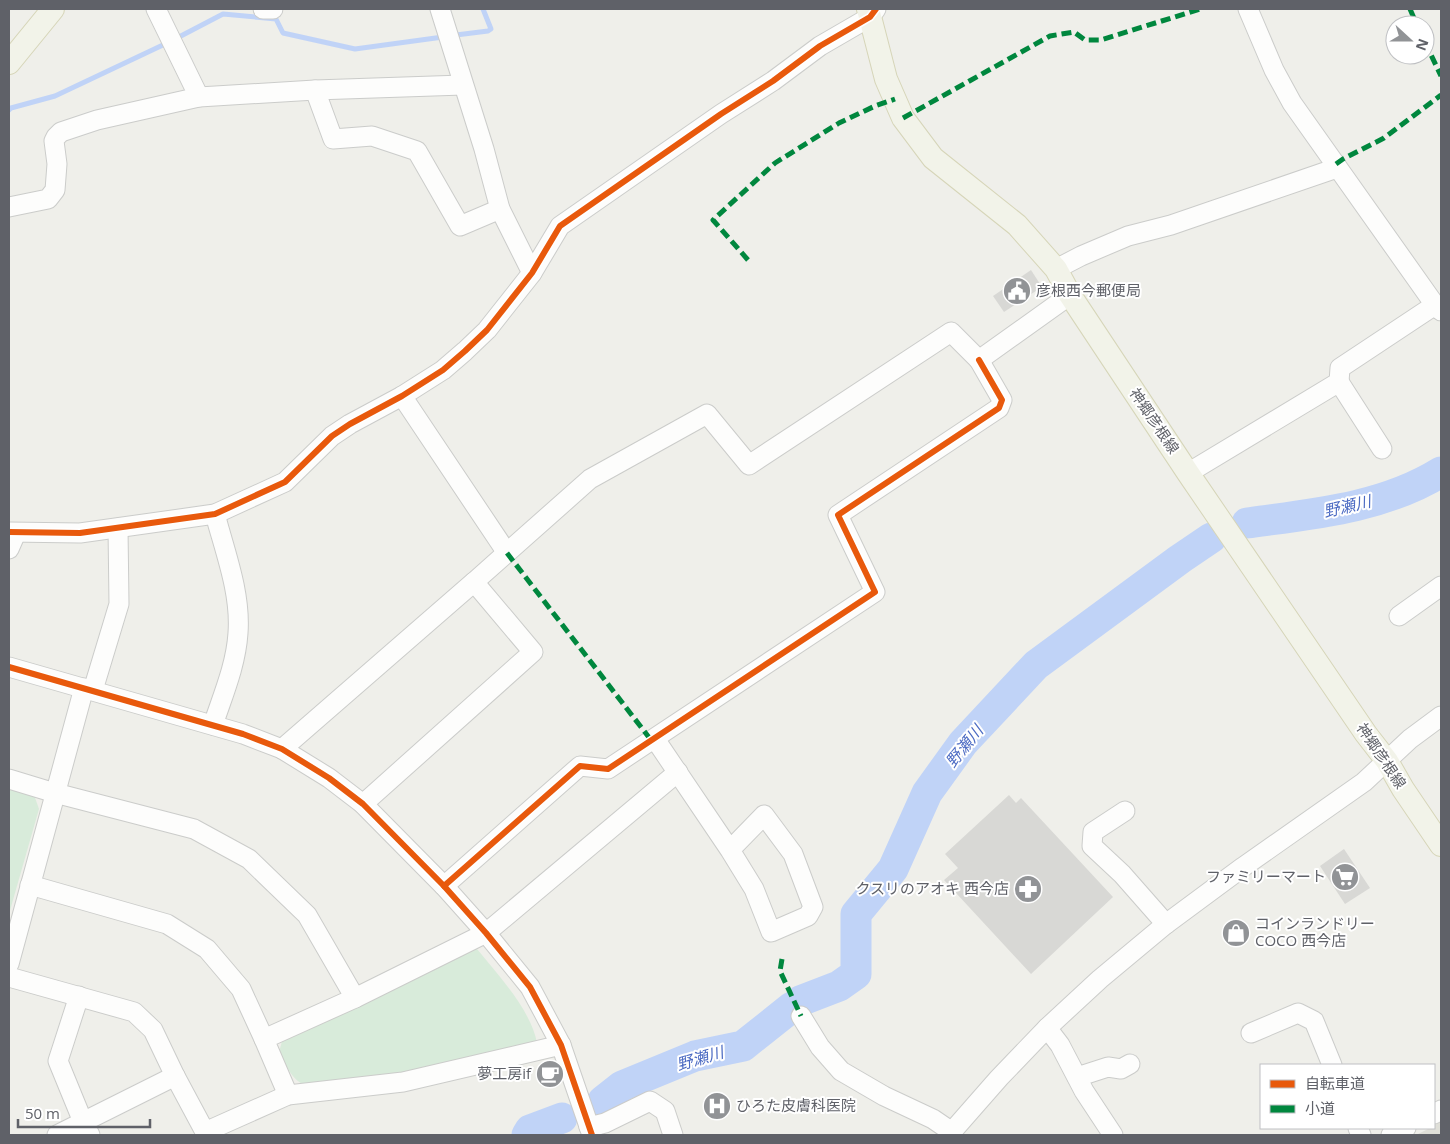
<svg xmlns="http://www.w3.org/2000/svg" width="1450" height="1144" viewBox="0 0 1450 1144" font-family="'Open Sans','Noto Sans JP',sans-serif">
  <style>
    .education { fill: #dfdfd8 }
    .green { fill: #d8ebda }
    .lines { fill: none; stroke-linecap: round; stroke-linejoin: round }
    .stream { stroke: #c0d3f7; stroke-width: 5 }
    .river { stroke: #c0d3f7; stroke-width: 31 }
    .building { fill: #d8d8d5 }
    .minor-casing { stroke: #cbccca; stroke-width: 21 }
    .major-casing { stroke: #d6d5b8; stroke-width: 24 }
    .minor { stroke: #fdfdfc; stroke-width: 19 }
    .major { stroke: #f2f3e9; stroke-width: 22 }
    .quiet { stroke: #00873e; stroke-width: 5; stroke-dasharray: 10 5; stroke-linecap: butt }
    .cycleway-casing { stroke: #fff; stroke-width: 9 }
    .cycleway { stroke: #e8590c; stroke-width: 6 }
    .labels { text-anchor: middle; stroke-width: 4; stroke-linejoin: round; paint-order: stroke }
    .poi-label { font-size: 15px; fill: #5f6168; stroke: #fff; text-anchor: start }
    .street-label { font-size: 15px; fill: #5f6168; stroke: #fff }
    .water-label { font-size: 16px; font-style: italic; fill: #4c6bc3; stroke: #fff }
  </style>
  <rect width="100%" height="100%" fill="#efefea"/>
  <path class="education" d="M1441 1121V1135H1416L1430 1128H1434V1125Z"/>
  <g class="green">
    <path d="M9 785 33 792 39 809 9 914Z"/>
    <path d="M477 949C498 975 531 1010 537 1043L391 1077 307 1086C292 1081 286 1065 279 1052L283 1038Z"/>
  </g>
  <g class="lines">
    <g class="stream">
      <path d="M456 35 488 31 491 29 483 9"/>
      <path d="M177 38 223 14 276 19 283 33 355 49 443 37"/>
      <path d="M9 110 11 108 55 96 165 44"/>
    </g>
    <g class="river">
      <path d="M1247 523C1313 514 1383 508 1441 472"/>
      <path d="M800 1001 839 986 856 974V914L893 869 927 793 963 743 1036 665 1180 559 1211 538"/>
      <path d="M603 1101 622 1086 695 1056 743 1046 792 1007"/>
      <path d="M527 1135 530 1130 562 1118"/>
    </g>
  </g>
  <g class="building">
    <path d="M1031 270 1042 287 1004 312 993 296Z"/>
    <path d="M1009 795 1016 803 1021 798 1113 897 1031 974 944 880 958 868 945 854Z"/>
    <path d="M1344 849 1370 888 1345 904 1320 866Z"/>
  </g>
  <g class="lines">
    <defs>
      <g id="minor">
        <path d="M156 9 199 97"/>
        <path d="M263 9H273"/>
        <path d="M440 9 484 149 500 209 532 273"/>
        <path d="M1248 9 1274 70 1292 103 1435 305 1441 311"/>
        <path d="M315 90 333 139 372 136 417 151 460 226 500 209"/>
        <path d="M9 207 48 199 55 190 57 164 54 141 56 137 61 132 97 120 199 97 315 90 463 85"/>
        <path d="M1056 269 1081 256 1128 236 1171 225 1331 170 1336 164"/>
        <path d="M1339 382 1382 449"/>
        <path d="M402 396 507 553"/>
        <path d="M1188 473 1339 382 1340 368 1435 305"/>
        <path d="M9 532 80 533 215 514 285 482 332 436 350 424 402 396 443 370 465 351 487 330 532 273 560 226 721 114 773 81 820 46 870 17 876 9"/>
        <path d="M9 549 16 533"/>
        <path d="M474 582 590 479 707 414 749 465 951 332 979 360 1070 295"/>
        <path d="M1399 616 1441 586"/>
        <path d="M9 667 243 734 282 749 329 778 363 804 444 886 486 933 530 987 561 1045 592 1135"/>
        <path d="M93 690 119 604 118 528"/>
        <path d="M213 725C223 695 236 665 238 633 241 593 225 552 215 514"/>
        <path d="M655 739 730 850 754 889 771 932 808 916 813 907 793 854 764 815 730 850"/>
        <path d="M282 749 474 582 533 652 363 804"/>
        <path d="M9 779 55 793 194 829 249 859 307 915 355 998"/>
        <path d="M1125 811 1093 832 1092 846 1122 874 1166 924"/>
        <path d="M30 885 167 924 207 949 241 989 264 1039"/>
        <path d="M444 886 580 766 608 769 875 592 838 515 999 408 1002 400 979 360"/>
        <path d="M9 964 84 688"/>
        <path d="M9 977 134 1012 153 1030 175 1076 205 1132 288 1095 403 1082 561 1045"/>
        <path d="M79 996 58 1061 83 1122 175 1076"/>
        <path d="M801 1016 820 1047 841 1071 884 1096 933 1119 952 1132"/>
        <path d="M1047 1028 1060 1045 1084 1091 1113 1135"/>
        <path d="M1251 1033 1298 1013 1314 1021 1332 1065"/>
        <path d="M1077 1077 1108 1067 1121 1069 1130 1064"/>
        <path d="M288 1095 264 1039 355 998 486 933 678 772"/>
        <path d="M1434 1114 1441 1110"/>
        <path d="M589 1127 605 1123 650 1101 665 1111 673 1135"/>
        <path d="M1358 1128 1361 1135"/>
        <path d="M57 1135 83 1122 90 1135"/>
        <path d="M949 1135 999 1078 1047 1028 1100 979 1166 924 1243 867 1364 782 1410 739 1441 716"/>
        <path d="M1391 1135 1406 1128"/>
      </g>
      <g id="major">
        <path d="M868 9 886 79 903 118 933 158 1017 225 1056 269 1070 295 1188 473 1366 734 1387 761 1403 789 1441 845"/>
        <path d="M9 63 53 9"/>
      </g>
    </defs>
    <use href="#minor" class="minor-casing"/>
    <use href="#major" class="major-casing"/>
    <use href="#minor" class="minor"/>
    <use href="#major" class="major"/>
    <g class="quiet">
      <path d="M1410 9 1417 25"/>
      <path d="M1425 42 1441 76"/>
      <path d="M903 118 1050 36 1074 32 1085 40H1101L1200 9"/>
      <path d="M1336 164 1343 159 1384 138 1441 95"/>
      <path d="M748 260 713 220 775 163 839 123 875 106 895 99"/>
      <path d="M507 553 651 740"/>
      <path d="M782 959 780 971 801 1016"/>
    </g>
    <defs>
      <g id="cycleway">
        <path d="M9 532 80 533 215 514 285 482 332 436 350 424 402 396 443 370 465 351 487 330 532 273 560 226 721 114 773 81 820 46 870 17 876 9"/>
        <path d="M9 667 243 734 282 749 329 778 363 804 444 886 486 933 530 987 561 1045 592 1135"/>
        <path d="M444 886 580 766 608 769 875 592 838 515 999 408 1002 400 979 360"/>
      </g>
    </defs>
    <use href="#cycleway" class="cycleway-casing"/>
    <use href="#cycleway" class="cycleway"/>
  </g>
  <defs>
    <symbol id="civic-disc" viewBox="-11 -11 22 22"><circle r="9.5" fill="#919396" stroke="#fff"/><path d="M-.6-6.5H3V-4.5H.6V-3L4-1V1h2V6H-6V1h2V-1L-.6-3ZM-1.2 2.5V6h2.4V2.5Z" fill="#fff"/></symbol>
    <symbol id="supermarket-disc" viewBox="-11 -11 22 22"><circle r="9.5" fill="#919396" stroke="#fff"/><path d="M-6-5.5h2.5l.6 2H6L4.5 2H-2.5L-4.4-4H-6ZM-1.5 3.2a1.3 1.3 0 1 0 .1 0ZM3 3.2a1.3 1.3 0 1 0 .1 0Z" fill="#fff"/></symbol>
    <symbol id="pharmacy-disc" viewBox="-11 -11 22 22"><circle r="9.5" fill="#919396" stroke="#fff"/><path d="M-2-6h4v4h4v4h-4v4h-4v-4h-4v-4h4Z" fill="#fff"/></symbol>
    <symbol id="shop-disc" viewBox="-11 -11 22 22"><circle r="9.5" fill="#919396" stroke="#fff"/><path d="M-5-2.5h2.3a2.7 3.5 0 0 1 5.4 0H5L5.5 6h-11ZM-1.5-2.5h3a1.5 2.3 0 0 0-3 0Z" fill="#fff"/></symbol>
    <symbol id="cafe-disc" viewBox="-11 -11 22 22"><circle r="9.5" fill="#919396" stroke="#fff"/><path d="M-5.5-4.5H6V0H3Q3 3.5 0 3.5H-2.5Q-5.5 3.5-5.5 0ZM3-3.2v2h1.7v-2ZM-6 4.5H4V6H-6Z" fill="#fff"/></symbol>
    <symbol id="hospital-disc" viewBox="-11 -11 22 22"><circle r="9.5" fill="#919396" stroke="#fff"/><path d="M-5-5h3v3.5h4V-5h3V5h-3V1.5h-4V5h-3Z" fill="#fff"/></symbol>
  </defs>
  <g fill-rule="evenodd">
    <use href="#civic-disc" x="1001" y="275" width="32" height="32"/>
    <use href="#supermarket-disc" x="1329" y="861" width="32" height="32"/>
    <use href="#pharmacy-disc" x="1012" y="873" width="32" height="32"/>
    <use href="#shop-disc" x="1220" y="917" width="32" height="32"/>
    <use href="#cafe-disc" x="534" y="1058" width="32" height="32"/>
    <use href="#hospital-disc" x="701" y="1090" width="32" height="32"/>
  </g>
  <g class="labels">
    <g class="poi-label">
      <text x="1036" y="296">彦根西今郵便局</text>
      <text x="1326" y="882" text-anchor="end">ファミリーマート</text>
      <text x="1009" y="894" text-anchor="end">クスリのアオキ 西今店</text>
      <text x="1255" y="929">コインランドリー<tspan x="1255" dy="17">COCO 西今店</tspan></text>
      <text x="531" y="1079" text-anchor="end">夢工房if</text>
      <text x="736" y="1111">ひろた皮膚科医院</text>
    </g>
    <g class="street-label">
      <text transform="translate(1154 421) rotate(56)" y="5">神郷彦根線</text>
      <text transform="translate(1381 756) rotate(56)" y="5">神郷彦根線</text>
    </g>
    <g class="water-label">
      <text transform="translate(1347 506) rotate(-13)" y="6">野瀬川</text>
      <text transform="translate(964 746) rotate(-51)" y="6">野瀬川</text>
      <text transform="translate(700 1058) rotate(-16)" y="6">野瀬川</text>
    </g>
  </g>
  <rect width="1450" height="1144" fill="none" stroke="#5f6168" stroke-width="20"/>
  <rect x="1260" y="1064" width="175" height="65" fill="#ffffff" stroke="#bfc0c3"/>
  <rect x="1270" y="1080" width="25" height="8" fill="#e8590c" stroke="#bfc0c3"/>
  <text x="1305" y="1089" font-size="15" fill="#5f6168">自転車道</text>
  <rect x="1270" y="1105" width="25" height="8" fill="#00873e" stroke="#bfc0c3"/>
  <text x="1305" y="1114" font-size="15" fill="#5f6168">小道</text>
  <g transform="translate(1410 40) rotate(111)"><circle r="24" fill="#ffffff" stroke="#bfc0c3"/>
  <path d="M0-4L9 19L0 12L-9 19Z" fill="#919396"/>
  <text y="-8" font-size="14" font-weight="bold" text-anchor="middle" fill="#5f6168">N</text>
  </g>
  <path d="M18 1119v8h132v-8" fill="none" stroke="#5f6168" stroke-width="2.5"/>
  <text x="25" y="1119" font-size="15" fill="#5f6168" stroke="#ffffff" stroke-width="4" paint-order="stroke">50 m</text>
</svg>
